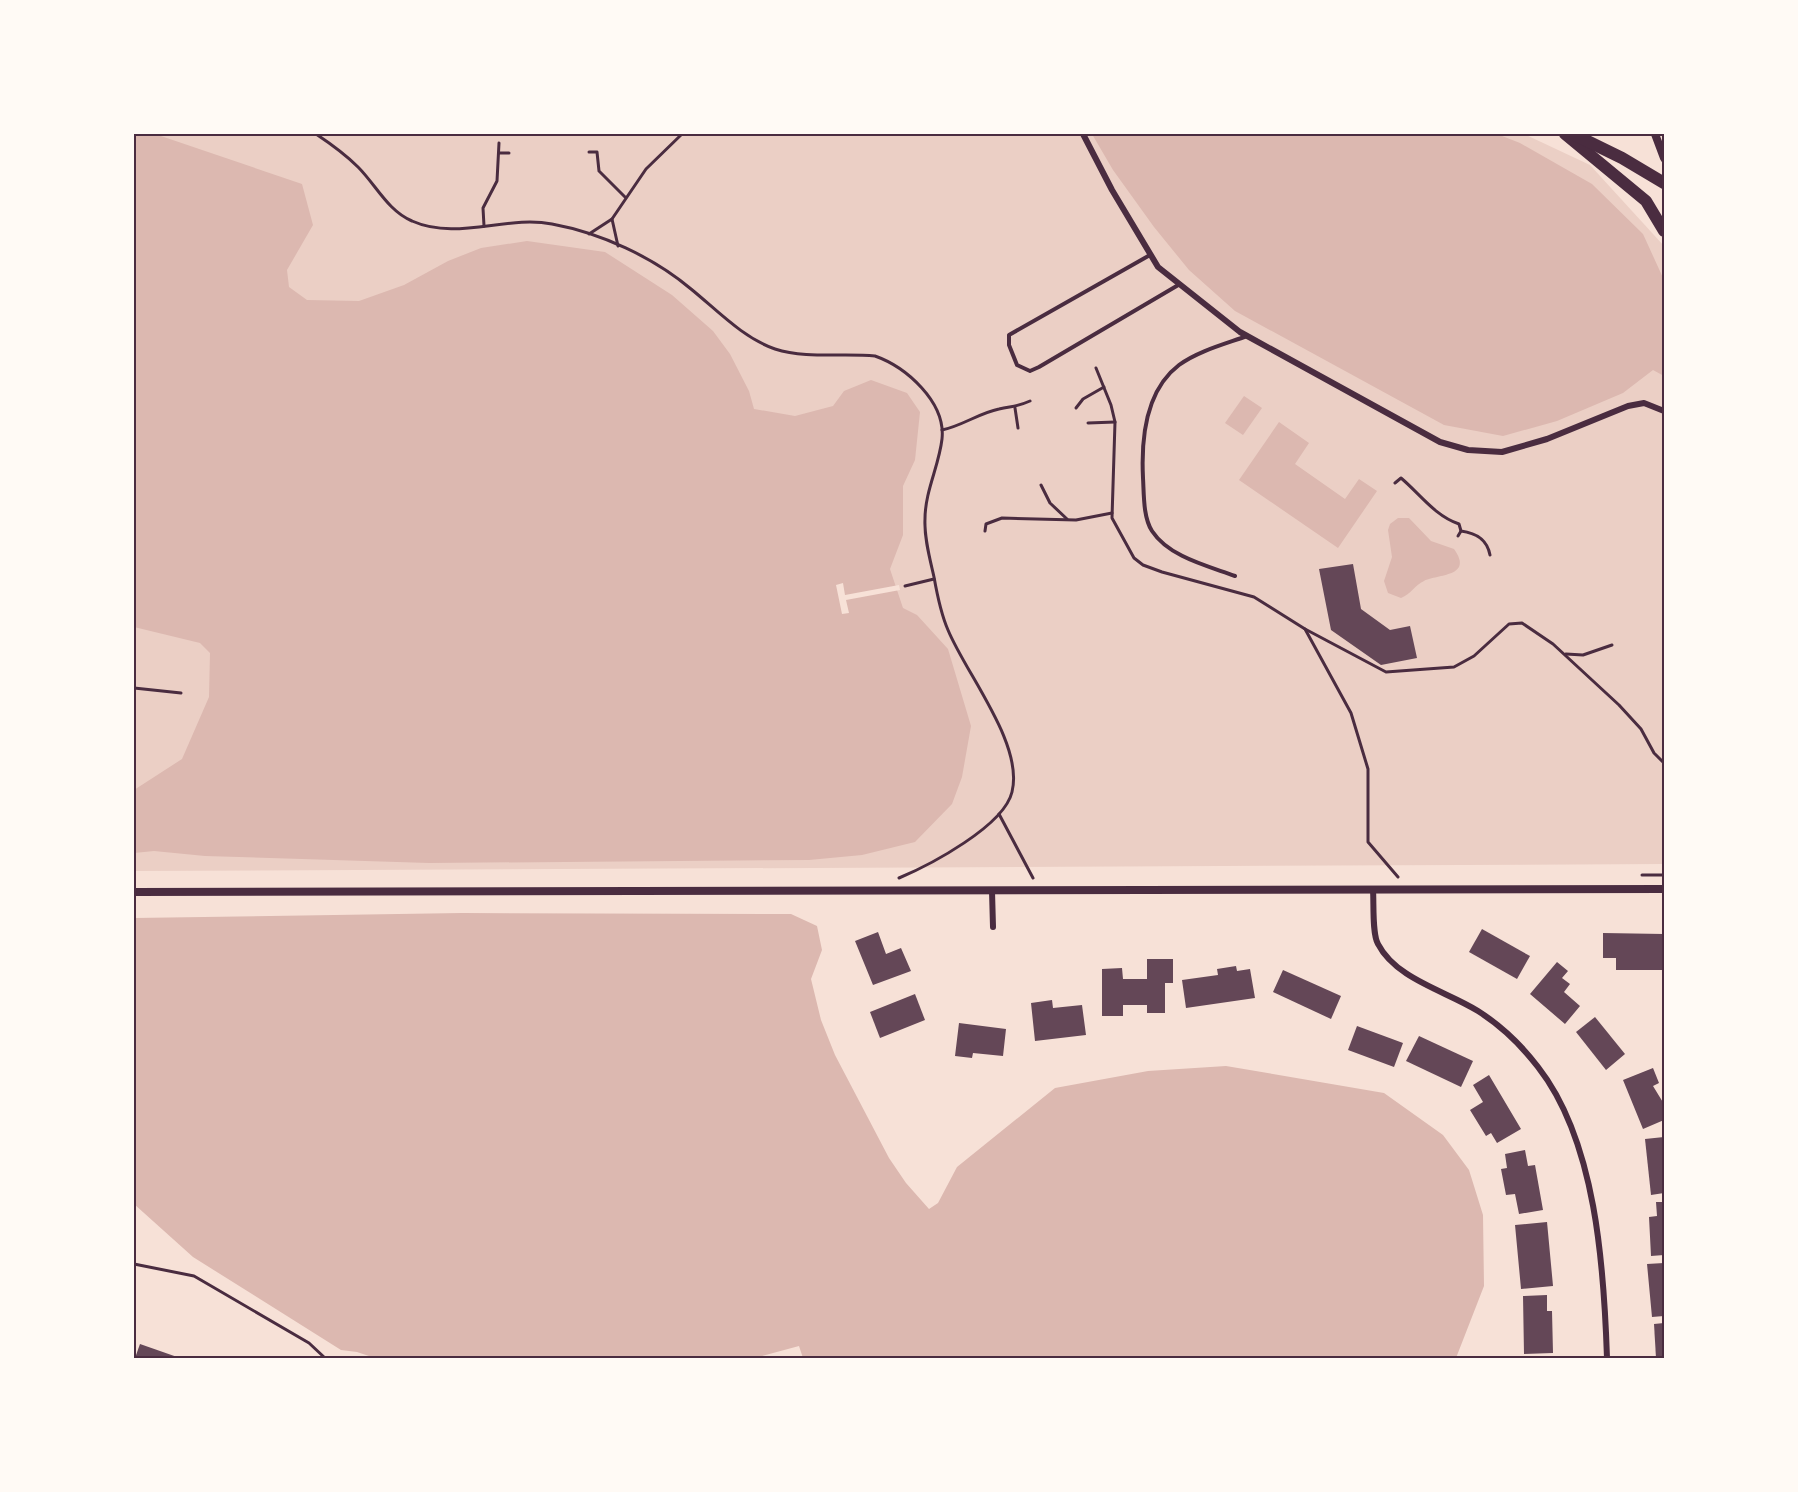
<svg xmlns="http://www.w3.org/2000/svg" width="1798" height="1492" viewBox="0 0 1798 1492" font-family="'Open Sans',sans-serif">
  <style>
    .green { fill: #ebcfc5 }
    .water { fill: #dcb8b0 }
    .pier { fill: #f7e1d7 }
    .building { fill: #644757 }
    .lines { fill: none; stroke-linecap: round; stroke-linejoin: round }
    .path { stroke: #4a2c40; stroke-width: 3 }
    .service { stroke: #4a2c40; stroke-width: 4 }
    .minor { stroke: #4a2c40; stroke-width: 6 }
    .tertiary { stroke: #4a2c40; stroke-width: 8 }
    .motorway { stroke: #4a2c40; stroke-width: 12 }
    .neatline { fill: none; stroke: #4a2c40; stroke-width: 2 }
  </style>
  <rect width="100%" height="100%" fill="#f7e1d7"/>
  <path class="green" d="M134 134H1524L1590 165 1664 246V864L134 871Z"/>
  <g class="water">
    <path d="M134 134H155L302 184 313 225 287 270 289 287 307 300 359 301 404 285 448 261 481 248 527 241 605 252 672 295 713 331 730 354 749 391 754 409 795 416 833 406 844 391 871 380 907 393 920 412 915 460 903 486V535L890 569 903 608 917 615 948 649 971 726 962 777 952 804 915 842 862 855 809 860 429 863 205 856 154 851 134 853V790L182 759 209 697 210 653 200 643 134 627Z"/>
    <path d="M1092 134H1497L1520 143 1592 184 1643 234 1664 280V376L1653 370 1623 393 1557 421 1503 436 1444 425 1235 311 1189 270 1154 227 1113 170Z"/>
    <path d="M1244 396 1262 408 1243 435 1225 423Z"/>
    <path d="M1279 422 1309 443 1295 464 1345 499 1359 479 1377 491 1338 548 1239 480Z"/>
    <path d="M1398 518H1409L1431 541 1454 549C1474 577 1438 574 1424 581 1415 585 1411 594 1401 598L1388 593 1384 581 1392 557 1388 530 1390 524Z"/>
    <path d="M462 913 791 914 817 926 822 950 811 979 821 1020 835 1055 889 1158 906 1183 929 1209 938 1203 957 1167 1055 1088 1148 1071 1226 1066 1384 1093 1443 1135 1469 1170 1483 1215 1484 1286 1456 1358H803L799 1346 755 1358H375L357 1352 341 1350 193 1257 134 1204V918Z"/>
  </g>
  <path class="pier" d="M843 583 845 595 899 585 900 590 846 600 849 613 842 614 836 585Z"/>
  <g class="building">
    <path d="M1353 564 1361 609 1390 630 1410 626 1417 658 1381 665 1331 630 1319 569Z"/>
    <path d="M1482 929 1530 956 1517 979 1469 952Z"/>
    <path d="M878 932 886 954 901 948 911 971 873 985 855 941Z"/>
    <path d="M1603 933 1664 934V970H1616V958H1603Z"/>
    <path d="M1147 959H1173V983H1165V1013H1147V1005H1123V1016H1102V969L1122 968 1123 979H1147Z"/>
    <path d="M1557 962 1568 971 1562 978 1570 984 1564 992 1580 1006 1565 1024 1530 994Z"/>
    <path d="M1236 966 1237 971 1250 969 1255 998 1186 1008 1182 980 1218 975 1217 969Z"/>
    <path d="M1283 970 1341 996 1331 1019 1273 992Z"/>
    <path d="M915 994 925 1020 880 1038 870 1012Z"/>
    <path d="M1052 1000 1053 1008 1082 1005 1086 1035 1035 1041 1031 1003Z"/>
    <path d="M1595 1017 1625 1054 1606 1070 1576 1032Z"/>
    <path d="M959 1023 1006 1029 1003 1056 973 1053 972 1058 955 1056Z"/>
    <path d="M1357 1026 1403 1043 1394 1067 1348 1050Z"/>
    <path d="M1419 1036 1473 1061 1461 1087 1406 1061Z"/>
    <path d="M1653 1068 1659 1083 1653 1086 1664 1104V1120L1643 1129 1623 1080Z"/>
    <path d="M1489 1075 1521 1129 1497 1143 1491 1133 1486 1136 1470 1110 1483 1102 1473 1085Z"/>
    <path d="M1664 1137V1193L1651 1195 1645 1139Z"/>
    <path d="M1525 1150 1528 1166 1535 1165 1543 1210 1519 1214 1515 1194 1506 1195 1501 1169 1507 1168 1505 1154Z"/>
    <path d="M1656 1202H1664V1255L1651 1256 1649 1217 1657 1216Z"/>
    <path d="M1547 1222 1553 1286 1521 1289 1515 1225Z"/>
    <path d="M1664 1263V1316L1652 1317 1647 1264Z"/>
    <path d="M1547 1295V1311H1552L1553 1353 1524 1354 1523 1296Z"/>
    <path d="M1664 1323V1358H1656L1654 1324Z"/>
    <path d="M140 1344 180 1358H135Z"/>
  </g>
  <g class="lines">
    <g class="path">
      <path d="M316 134C331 144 345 154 358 167 376 185 388 211 412 221 457 241 506 215 552 224 601 233 653 257 691 289 717 310 743 338 775 349 806 359 843 353 875 356 906 367 946 402 942 439 939 466 925 491 925 519 924 538 930 559 934 577 937 594 941 614 948 630 966 674 1024 744 1012 792 1004 826 930 865 899 878"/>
      <path d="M589 152H597L599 171 625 197"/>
      <path d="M499 153H509"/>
      <path d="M484 226 483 208 497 181 499 143"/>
      <path d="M589 234 612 219"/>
      <path d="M618 246 612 219 646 169 682 134"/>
      <path d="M1096 368 1111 405 1115 422 1112 518 1134 558 1143 565 1162 572 1254 597 1305 629 1351 713 1368 769V842L1398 877"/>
      <path d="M1015 408 1018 428"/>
      <path d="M1076 408 1083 399 1104 387"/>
      <path d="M1088 423 1115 422"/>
      <path d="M942 430C962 426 979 413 999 409 1012 406 1017 407 1030 401"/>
      <path d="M1395 483 1401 478C1420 494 1435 516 1459 524L1461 531C1476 533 1487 539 1490 555"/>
      <path d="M1041 485 1050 503 1067 519"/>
      <path d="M985 531 986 524 1002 518 1076 520 1112 513"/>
      <path d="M1458 536 1461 531"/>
      <path d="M905 586 934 579"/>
      <path d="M1305 629 1386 672 1454 667 1474 656 1509 624 1522 623 1553 644 1619 705 1641 729 1654 753 1664 763"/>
      <path d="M1566 654 1583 655 1612 645"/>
      <path d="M134 688 181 693"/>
      <path d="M999 814 1033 878"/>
      <path d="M1642 875H1664"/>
      <path d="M134 1264 194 1276 309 1343 325 1358"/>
    </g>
    <g class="service">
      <path d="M1150 255 1009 335V345L1017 365 1030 371 1039 367 1180 284"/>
      <path d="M1235 576C1208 566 1169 557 1152 531 1143 517 1144 494 1143 478 1141 438 1146 390 1179 365 1198 351 1225 344 1247 336"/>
    </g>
    <g class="minor">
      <path d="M1083 134 1112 190 1158 267 1240 332 1440 442 1468 450 1502 452 1547 439 1628 406 1644 403 1664 411"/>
      <path d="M1373 890C1374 903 1372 934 1378 944 1396 979 1446 991 1478 1011 1500 1025 1522 1046 1538 1067 1596 1141 1604 1267 1607 1358"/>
      <path d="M992 891 993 927"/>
    </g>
    <g class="tertiary">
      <path d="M1655 134 1664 158"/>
      <path d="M134 892 1664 889"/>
    </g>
    <g class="motorway">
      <path d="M1565 134 1646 201 1664 231"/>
      <path d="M1575 135 1622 158 1664 183"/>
    </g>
  </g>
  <rect width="1798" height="1492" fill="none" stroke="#fffaf5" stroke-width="270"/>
  <rect x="135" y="135" width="1528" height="1222" class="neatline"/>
</svg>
